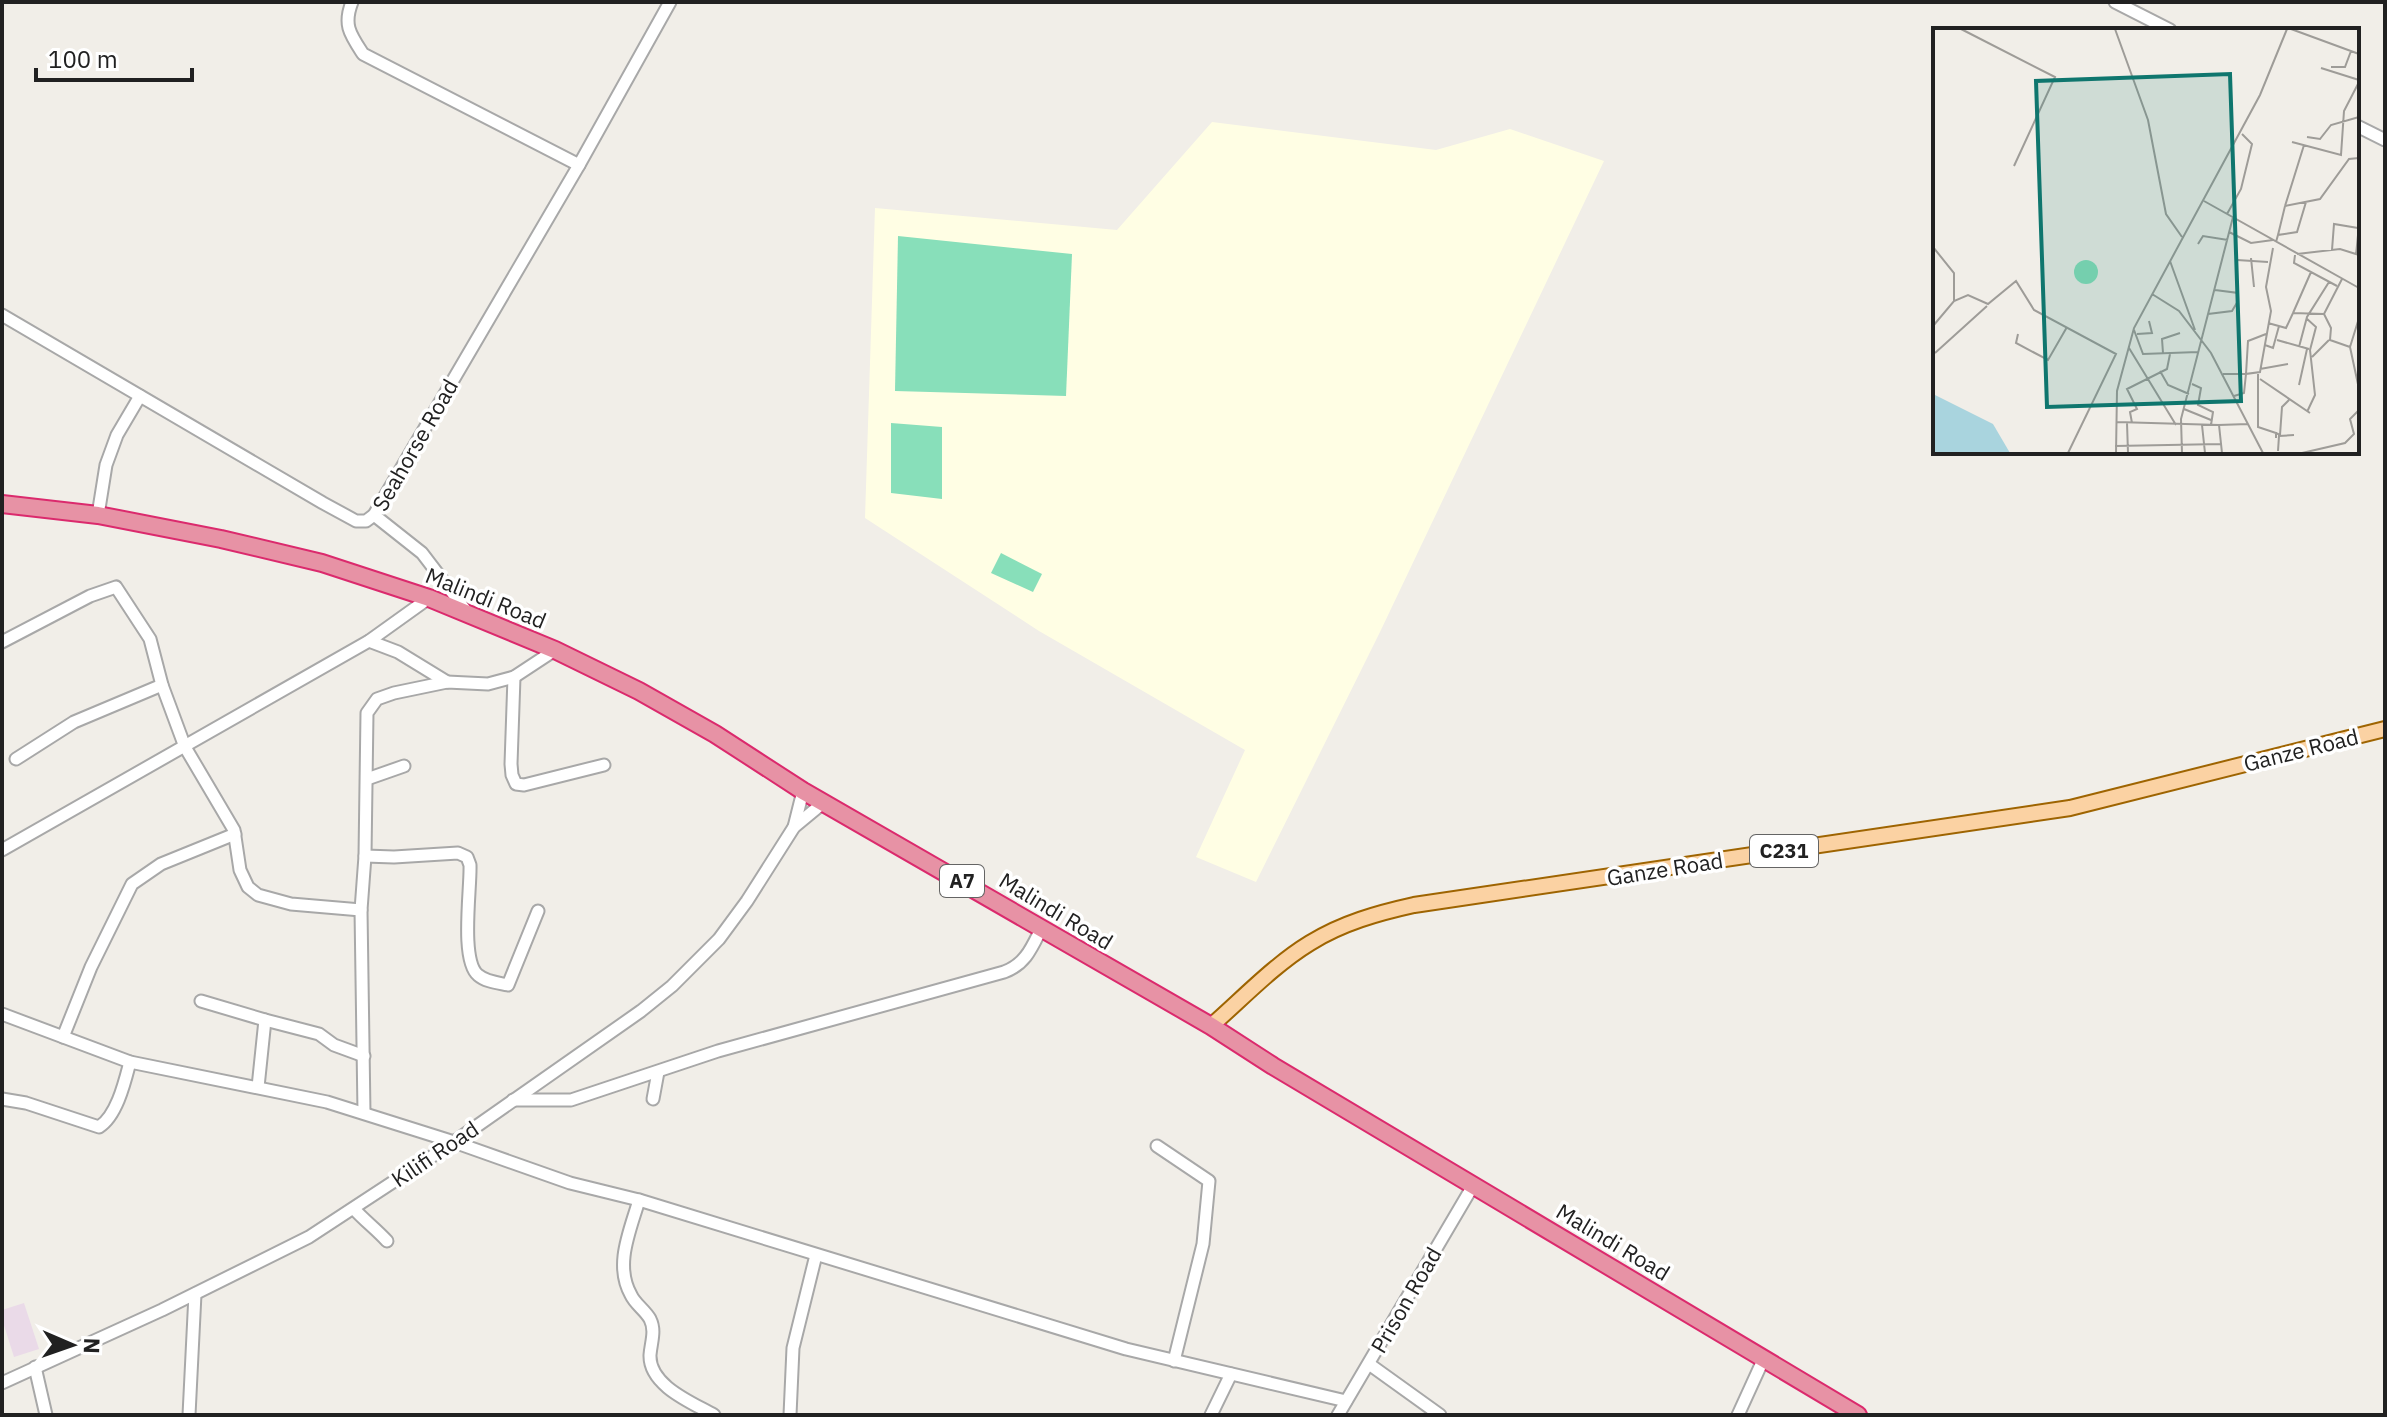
<svg xmlns="http://www.w3.org/2000/svg" width="2387" height="1417" viewBox="0 0 2387 1417" font-family="'IBM Plex Sans',sans-serif">
  <style>
    .industrial { fill: #eadae8 }
    .education { fill: #fffee4 }
    .pitch { fill: #88dfba }
    .lines { fill: none; stroke-linecap: round; stroke-linejoin: round }
    .minor-casing { stroke: #a8a8a8; stroke-width: 15 }
    .major-casing { stroke: #9e6401; stroke-width: 18 }
    .highway-casing { stroke: #db2a6d; stroke-width: 20 }
    .minor { stroke: #fff; stroke-width: 11 }
    .major { stroke: #fbd2a3; stroke-width: 14 }
    .highway { stroke: #e792a5; stroke-width: 16 }
    .labels { text-anchor: middle; stroke-width: 7; stroke-linejoin: round; paint-order: stroke }
    .shield { fill: #fff; stroke: #646464; stroke-width: 2 }
    .shield-label { font-size: 20px; font-weight: bold; fill: #212121 }
    .street-label { font-size: 22px; fill: #212121; stroke: #fff }
    .inset-road { fill: none; stroke: #9e9c98; stroke-width: 2 }
    .view { fill: #0f766e; fill-opacity: 0.15; stroke: #0f766e; stroke-width: 4 }
    .inset-edge { fill: none; stroke: #212121; stroke-width: 4 }
  </style>
  <rect width="100%" height="100%" fill="#f1eee8"/>
  <path class="industrial" d="M24 1303 39 1349 14 1357 2 1319V1310Z"/>
  <path class="education" d="M1212 122 1436 150 1510 129 1604 161 1380 632 1256 882 1196 857 1245 750 1039 631 865 518 875 208 1117 230Z"/>
  <g class="pitch">
    <path d="M898 236 1072 254 1066 396 895 391Z"/>
    <path d="M891 423 942 427V499L891 493Z"/>
    <path d="M1001 553 1042 574 1033 592 991 573Z"/>
  </g>
  <g class="lines">
    <defs>
      <g id="minor">
        <path d="M352 2C343 25 350 34 363 54L579 165"/>
        <path d="M2115 2 2170 30"/>
        <path d="M2357 126 2385 140"/>
        <path d="M2 315 323 503 356 521H366L374 515 579 165 670 2"/>
        <path d="M98 515 106 465 117 435 140 396"/>
        <path d="M374 515 422 553 467 612"/>
        <path d="M369 641 398 652 447 682"/>
        <path d="M2 642 90 596 116 587 150 639 162 685 185 747 234 830 240 870 248 887 258 895 291 904 361 910"/>
        <path d="M514 677 511 764 512 775 516 784 524 785 604 765"/>
        <path d="M16 759 74 722 162 685"/>
        <path d="M367 779 404 766"/>
        <path d="M794 827 803 791"/>
        <path d="M2 850 369 641 429 598"/>
        <path d="M365 856 394 857 458 853 467 857 470 865C471 888 460 960 478 975 486 982 499 983 508 985L538 911"/>
        <path d="M201 1001 265 1020 258 1087"/>
        <path d="M2 1014 130 1062 327 1102 454 1142 570 1183 639 1200 1126 1349 1346 1401"/>
        <path d="M265 1020 319 1034 334 1045 364 1056"/>
        <path d="M63 1037 91 967 132 884 161 864 235 834"/>
        <path d="M2 1099 26 1103 99 1127C117 1116 125 1081 130 1062"/>
        <path d="M653 1099 658 1072"/>
        <path d="M513 1100H571L718 1051 1004 972C1026 964 1032 947 1042 927"/>
        <path d="M364 1113 361 910 365 856 367 713 377 699 394 693 447 682 488 684 514 677 555 650"/>
        <path d="M1157 1146 1209 1181 1203 1244 1174 1361"/>
        <path d="M639 1200C630 1231 614 1265 631 1295 635 1304 645 1310 650 1319 656 1331 651 1342 650 1355 649 1386 693 1403 714 1415"/>
        <path d="M354 1209C365 1221 376 1229 387 1241"/>
        <path d="M1369 1364 1440 1415"/>
        <path d="M35 1367 46 1415"/>
        <path d="M2 1383 162 1310 309 1237 454 1142 641 1011 672 986 719 939 747 901 794 827 823 803"/>
        <path d="M189 1415 195 1294"/>
        <path d="M790 1415 793 1348 816 1255"/>
        <path d="M1211 1415 1231 1374"/>
        <path d="M1338 1415 1474 1184"/>
        <path d="M1738 1415 1764 1358"/>
      </g>
      <path id="major" d="M1211 1026C1243 998 1274 965 1310 943 1342 923 1378 913 1414 905L2070 808 2385 729"/>
      <path id="highway" d="M2 504 98 515 221 539 322 563 429 598 555 650 639 691 715 734 803 791 1211 1026 1273 1066 1858 1415"/>
    </defs>
    <use href="#minor" class="minor-casing"/>
    <use href="#major" class="major-casing"/>
    <use href="#highway" class="highway-casing"/>
    <use href="#minor" class="minor"/>
    <use href="#major" class="major"/>
    <use href="#highway" class="highway"/>
  </g>
  <g class="labels">
    <g class="shield">
      <rect x="1750" y="835" width="68" height="32" rx="6"/>
      <rect x="940" y="865" width="44" height="32" rx="6"/>
    </g>
    <g class="shield-label">
      <text x="1784" y="858">C231</text>
      <text x="962" y="888">A7</text>
    </g>
    <g class="street-label">
      <text transform="translate(415 445) rotate(-60)" y="8">Seahorse Road</text>
      <text transform="translate(486 598) rotate(22)" y="8">Malindi Road</text>
      <text transform="translate(2301 750) rotate(-14)" y="8">Ganze Road</text>
      <text transform="translate(1665 869) rotate(-9)" y="8">Ganze Road</text>
      <text transform="translate(1056 911) rotate(31)" y="8">Malindi Road</text>
      <text transform="translate(435 1154) rotate(-34)" y="8">Kilifi Road</text>
      <text transform="translate(1613 1242) rotate(31)" y="8">Malindi Road</text>
      <text transform="translate(1406 1300) rotate(-60)" y="8">Prison Road</text>
    </g>
  </g>
  <g transform="translate(1933 28)">
    <rect width="426" height="426" fill="#f1eee8"/>
    <path d="M141 244a12 12 0 1 1 24 0a12 12 0 1 1-24 0Z" fill="#88dfba"/>
    <path d="M0 366 60 396 77 425H0Z" fill="#a9d4de"/>
    <path class="inset-road" d="M28 1 122 49 81 138M182 1 215 92 233 186 249 209M358 1 426 26M398 39H412L418 23M388 40 426 52M374 109 387 111 398 97 426 89M359 114 408 127 411 83 426 54M271 173 426 260M352 178 371 117M294 186 308 161 319 116 309 106M296 204 318 215 340 212M345 207 352 178 387 171 416 131 426 130M343 214 345 207 364 204 373 174M265 216 270 208 295 212M0 219 21 245V273M399 222 401 196 425 200M364 226 407 221 426 227M362 227 361 235 404 258M423 227 426 197M318 230 321 259M304 232 335 234M237 233 262 302M219 266 246 283 278 325 330 425M360 285 378 244M275 286 299 283 305 273V265L282 262M391 286 398 300 397 312 417 319M373 290 383 299 377 322 382 367 374 384M426 290 417 319 426 361M335 295 353 300 360 285 391 286 409 251M0 298 21 273 35 267 55 276 83 253 101 282 183 326 135 425M201 302 210 326 265 324M85 306 83 315 115 332 134 299M204 306 219 305 216 293M344 312 376 321M332 317 340 320 346 298M366 319 374 289 396 254M196 320 243 397M2 325 54 278M230 325 229 311 247 305M379 329 396 312M327 341 355 336M227 343 235 357 256 366M290 346H313L315 313 333 306M325 346V399L343 405V410M327 351 377 385M259 356 268 360 265 377 280 384 278 397M366 357 374 321M301 368 311 365 313 346 327 344 338 283 333 259 340 220M251 381 278 392M184 394 286 397M194 395 195 425M199 395 197 384 204 381 194 361 234 341 237 326M269 397 272 425M343 405 347 407 349 379 356 372M182 418 288 416M345 423 346 408 361 407M183 425 184 363 201 300 327 67 354 1M249 425 248 391 300 189M289 425 286 397 315 396M369 425 412 415 421 406 417 391 426 382"/>
    <path class="view" d="M297 46 308 373 114 379 103 53Z"/>
    <rect width="426" height="426" class="inset-edge"/>
  </g>
  <rect width="2387" height="1417" fill="none" stroke="#212121" stroke-width="8"/>
  <g transform="translate(72 1345) rotate(92)" stroke="#ffffff" stroke-width="6" paint-order="stroke">
  <path d="M0-6L14 30L0 20L-14 30Z" fill="#212121"/>
  <text y="-12" font-size="22" font-weight="bold" text-anchor="middle" fill="#212121">N</text>
  </g>
  <path d="M36 68v12h156v-12" fill="none" stroke="#212121" stroke-width="4"/>
  <text x="48" y="68" font-size="24" fill="#212121" stroke="#ffffff" stroke-width="6" paint-order="stroke">100 m</text>
</svg>
